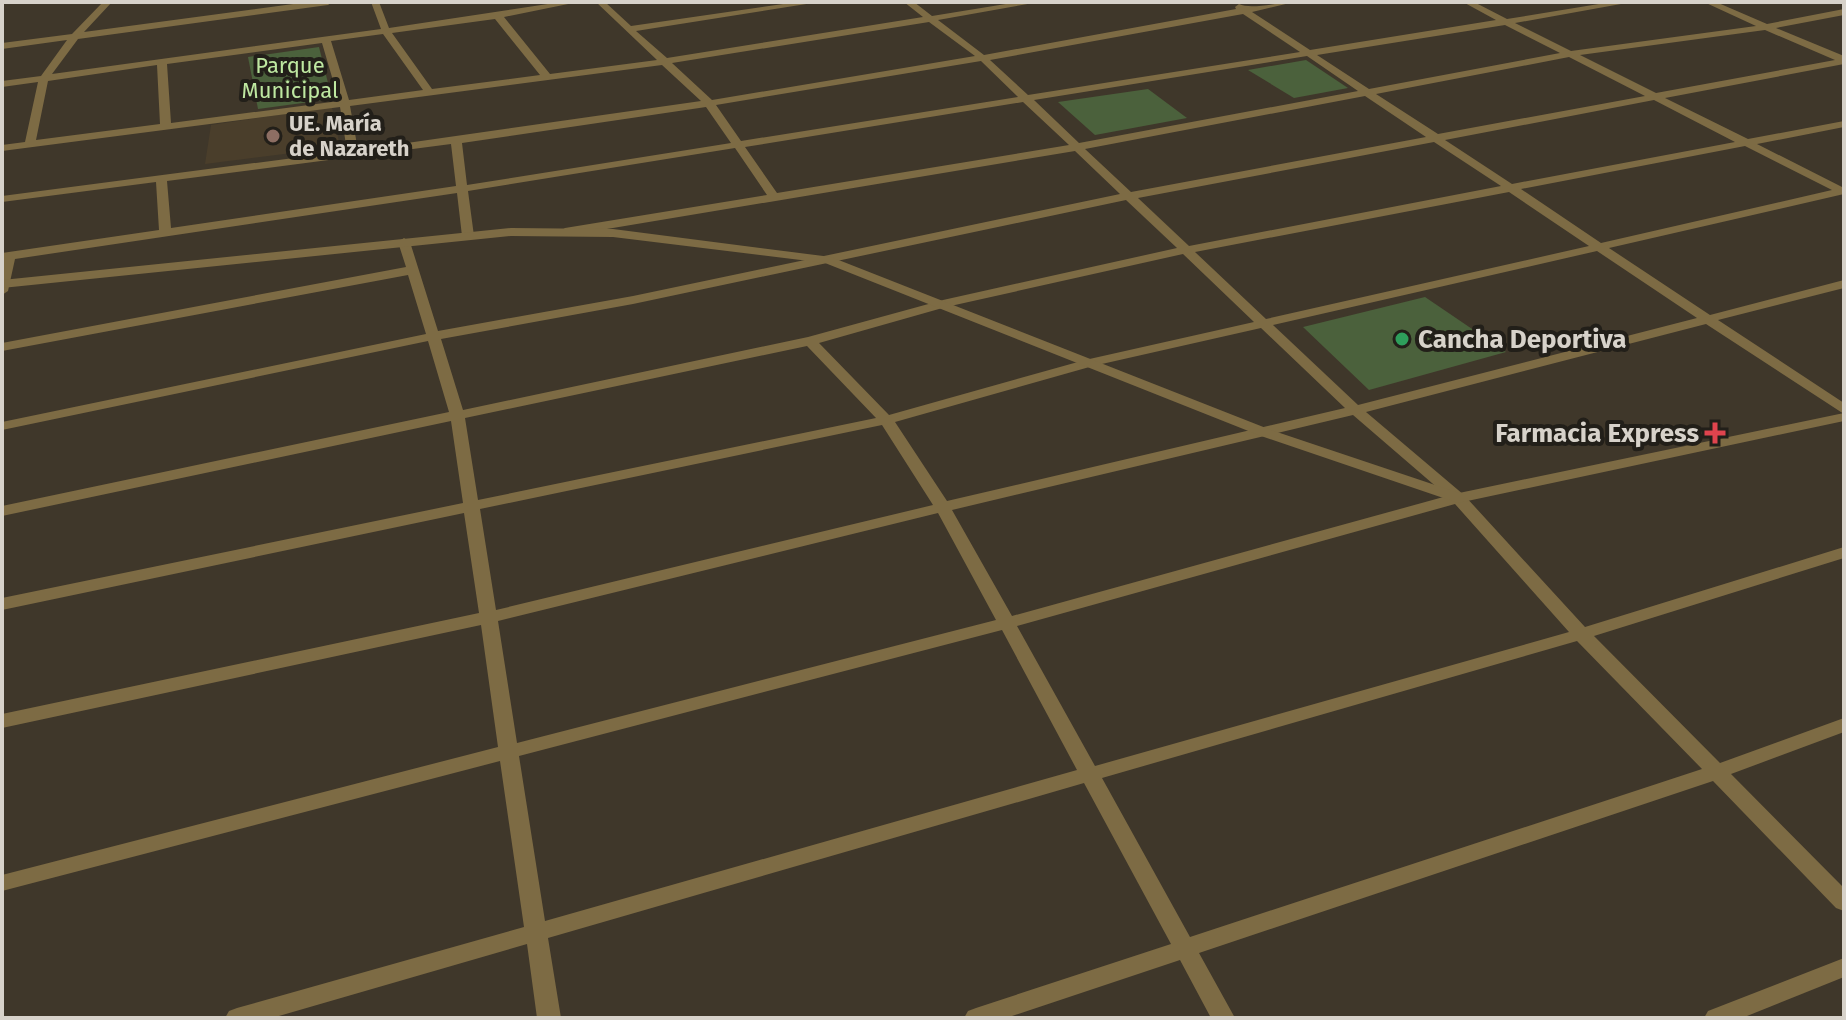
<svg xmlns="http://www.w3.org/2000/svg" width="1846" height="1020" viewBox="0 0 1846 1020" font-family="'Fira Sans',sans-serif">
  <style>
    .built { fill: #4a3e2b }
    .green { fill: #4b613c }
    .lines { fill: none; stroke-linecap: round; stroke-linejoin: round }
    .minor { fill: #7d6b44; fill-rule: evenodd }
    .tertiary { fill: #7d6b44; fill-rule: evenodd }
    .education-dot { fill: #8d6e63; stroke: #221f19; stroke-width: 3 }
    .leisure-dot { fill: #2e9e5b; stroke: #221f19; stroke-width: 3 }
    .health-dot { fill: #e0444e; stroke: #221f19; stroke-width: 3 }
    .labels { text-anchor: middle; stroke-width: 8; stroke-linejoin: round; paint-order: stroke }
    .far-park-label { font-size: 22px; fill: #bee8a1; stroke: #221f19 }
    .far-poi-label { font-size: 22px; font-weight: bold; fill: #d7d2ca; stroke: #221f19; text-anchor: start }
    .poi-label { font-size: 26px; font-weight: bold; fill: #d7d2ca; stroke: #221f19; text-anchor: start }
  </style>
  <rect width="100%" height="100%" fill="#3f372a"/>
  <path class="built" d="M332 107 340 147 205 164 211 125Z"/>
  <g class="green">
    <path d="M319 47 332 99 258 109 248 57Z"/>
    <path d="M1306 60 1348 88 1294 98 1248 70Z"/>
    <path d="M1148 89 1187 118 1095 135 1058 102Z"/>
    <path d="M1425 297 1506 352 1369 390 1303 327Z"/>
  </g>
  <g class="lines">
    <g class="minor">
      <path d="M103 2H112L84 32 308 2H332L328 5 78 39 52 74 381 29 371 2H379L389 28 561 2H578L504 17 550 74 657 60 596 2H605L631 26 797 2H819L636 31 667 58 923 17 904 2H914L932 16 1018 2H1039L938 20 984 55 1236 9 1235 7 1239 4C1251 10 1279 2 1294 2L1252 12 1310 50 1496 20 1463 2H1474L1507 19 1611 2H1632L1515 23 1571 51 1756 26 1704 2H1716L1767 24 1844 9V15L1776 28 1844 56V64L1665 98 1748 139 1844 121V127L1757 144 1844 188V194L1609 248 1710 315 1844 280V288L1718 320 1844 403V414L1706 324 1366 412 1464 495 1585 627 1844 547V558L1594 636 1720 763 1844 718V732L1731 774 1844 888V911L1836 908 1713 781 1199 953 1235 1018H1211L1180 960 1006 1018H964L968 1011 976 1008 1171 944 1084 783 548 938 561 1018H537L527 944 272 1018H225L229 1011 237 1008 524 927 500 761 2 891V875L498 747 481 625 2 728V714L479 613 464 513 2 610V598L463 503 451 421 2 516V506L449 412 428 341 2 430V422L426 334 408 275 2 351V343L406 267 398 242 404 238 410 242 438 331 633 296 1120 194 1075 151 565 236 559 232 565 228 767 195 735 148 468 191 474 236 468 240 462 236 457 193 15 259 8 291 2 295V253L159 230 156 182 2 202V196L347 151 340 107 2 151V145L25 142 38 82 2 87V81L41 76 67 40 2 49V43L72 34ZM1243 14 1300 52 1028 95 990 60ZM495 19 540 75 432 89 392 33ZM929 22 975 56 712 100 672 63ZM1505 25 1560 53 1369 89 1317 55ZM1765 30 1835 60 1656 93 1580 55ZM383 34 423 90 349 100 331 41ZM322 43 339 101 171 123 167 64ZM1307 56 1358 91 1079 143 1034 100ZM1569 57 1645 96 1438 134 1376 94ZM981 61 1018 97 741 141 716 105ZM157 65 160 124 36 140 48 81ZM662 65 701 101 358 150 350 106ZM1365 96 1426 137 1131 192 1085 149ZM1654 100 1735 142 1512 184 1445 140ZM1023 102 1069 145 777 193 745 147ZM706 107 731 143 467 185 462 143ZM1434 142 1501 186 1189 246 1138 198ZM451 144 456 186 171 228 167 181ZM1745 146 1832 190 1601 243 1521 189ZM1509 192 1589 246 1266 319 1195 252ZM1126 200 1177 248 943 300 808 337 463 410 441 339 633 304ZM1597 251 1697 318 1358 405 1273 325ZM1183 254 1254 322 1085 360 889 415 819 343 946 307ZM1261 328 1345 408 947 501 895 422 1093 366ZM807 346 876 418 478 500 465 418ZM1353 415 1447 496 1012 616 952 510ZM882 425 933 505 496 610 480 509ZM1455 504 1569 632 1095 766 1017 626ZM938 513 996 620 517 743 498 621ZM1002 630 1077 770 545 921 519 756ZM1577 641 1702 769 1190 937 1102 778Z"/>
      <path d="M1844 958V977L1742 1018H1704L1708 1011Z"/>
    </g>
    <path class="tertiary" d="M511 228 613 229 831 257 1271 430 1459 493 1844 413V421L1458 503 1261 436 825 263 613 237 511 236 2 288V280Z"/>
  </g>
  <circle class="education-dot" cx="273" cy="136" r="8"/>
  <circle class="leisure-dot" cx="1402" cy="339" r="8"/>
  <path class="health-dot" d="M1711 421h8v8h8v8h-8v8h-8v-8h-8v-8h8z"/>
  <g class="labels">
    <g class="far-park-label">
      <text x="290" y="73">Parque<tspan x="290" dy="25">Municipal</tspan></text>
    </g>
    <g class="far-poi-label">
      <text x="289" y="131">UE. María<tspan x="289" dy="25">de Nazareth</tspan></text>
    </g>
    <g class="poi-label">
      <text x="1418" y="348">Cancha Deportiva</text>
      <text x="1699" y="442" text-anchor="end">Farmacia Express</text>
    </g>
  </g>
  <rect width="1846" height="1020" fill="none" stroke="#d7d2ca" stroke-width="8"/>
</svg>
